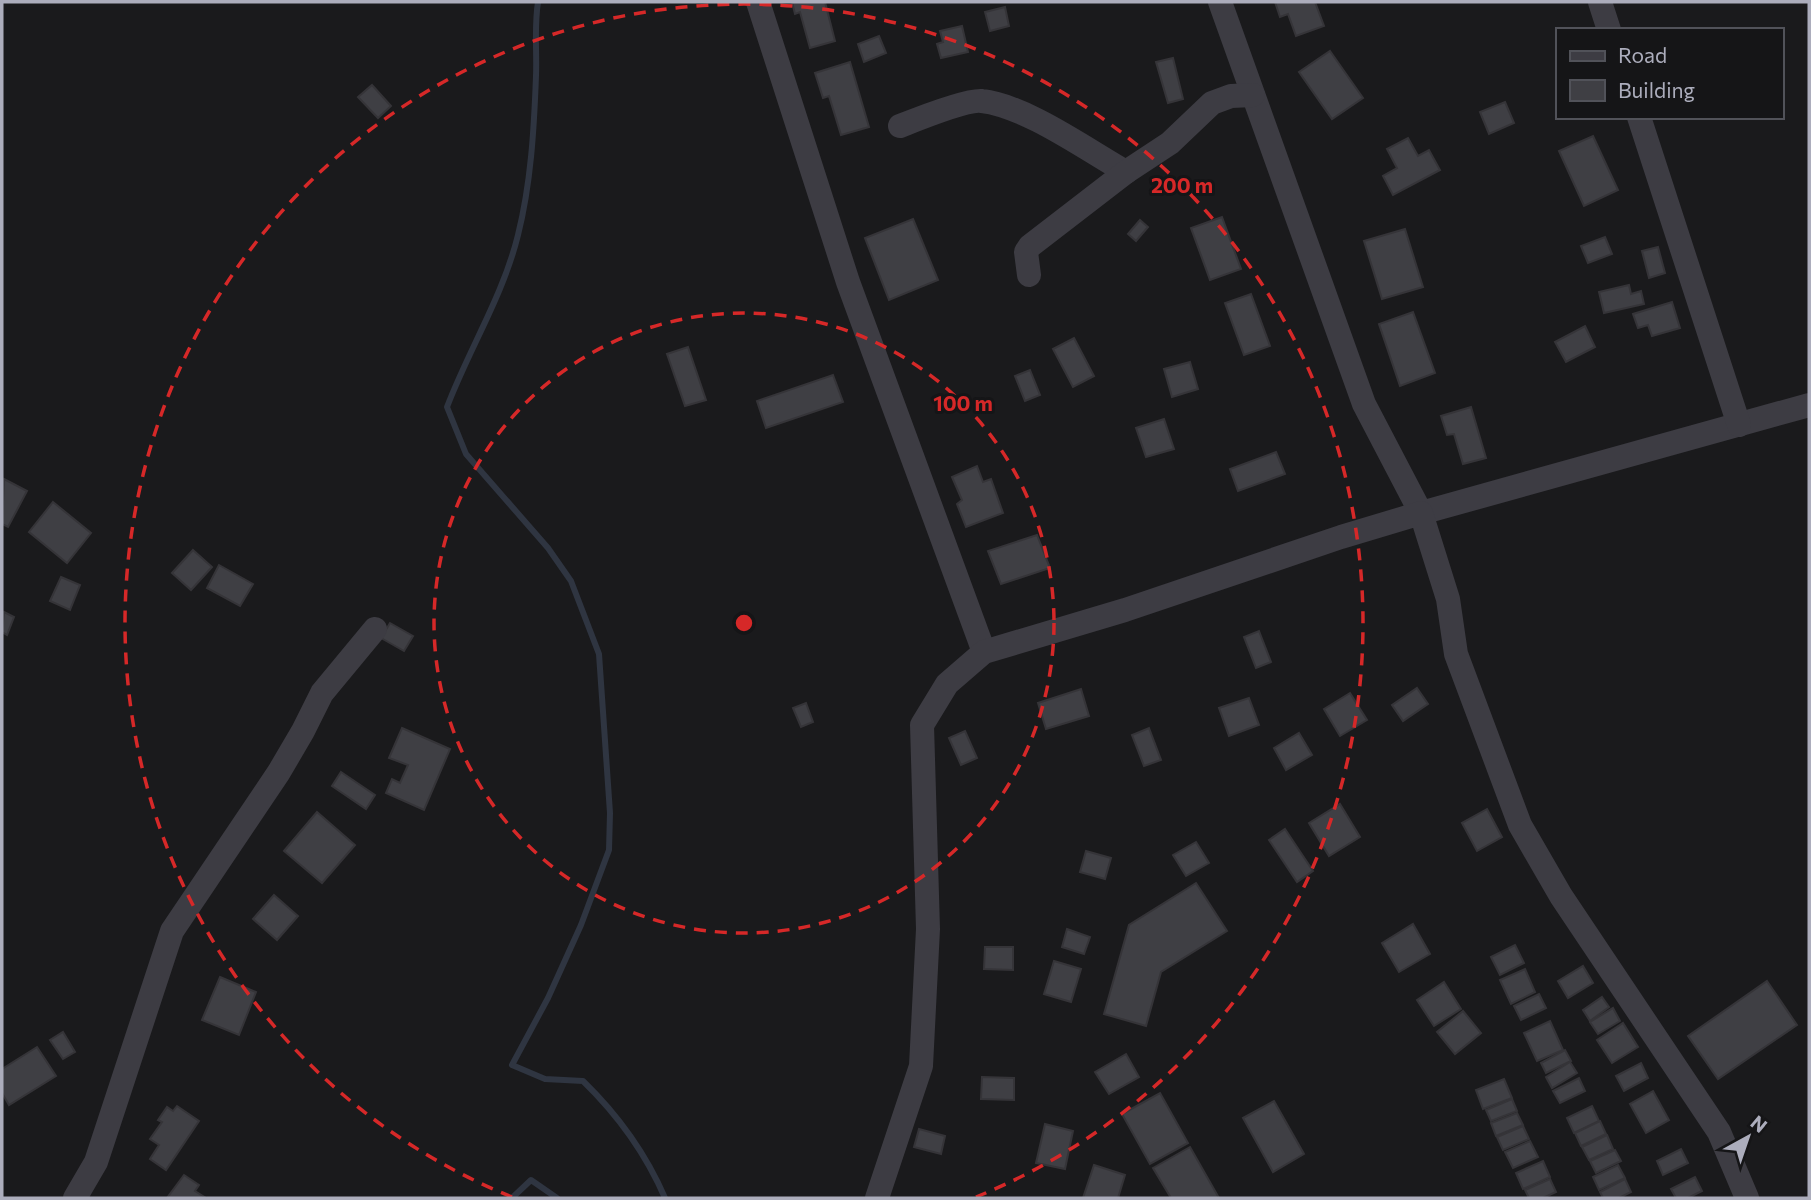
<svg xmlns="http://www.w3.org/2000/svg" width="1811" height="1200" viewBox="0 0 1811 1200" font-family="Commissioner,sans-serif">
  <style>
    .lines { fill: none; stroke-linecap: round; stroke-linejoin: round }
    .stream { stroke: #2f3541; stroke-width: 6 }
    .building { fill: #3f3f44; stroke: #353438; stroke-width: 2 }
    .minor { stroke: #3d3c43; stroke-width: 24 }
    .ring { fill: none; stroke: #d62828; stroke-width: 3.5; stroke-dasharray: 12 9 }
    .centre { fill: #d62828; stroke: #151517; stroke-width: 3.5 }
    .ring-label { font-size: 21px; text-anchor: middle; font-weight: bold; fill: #d62828; stroke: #151517; stroke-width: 6; stroke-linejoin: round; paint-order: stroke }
  </style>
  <rect width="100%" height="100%" fill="#1a1a1c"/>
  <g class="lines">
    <g class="stream">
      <path d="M538 2C534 27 537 51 536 76 534 129 531 183 518 235 503 296 469 349 447 407L466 454 548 548 571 581 599 654 610 813 609 850 581 925 548 998 512 1065 545 1079 583 1081C618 1115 646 1154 665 1198"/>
      <path d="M512 1198 531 1180 557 1198"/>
    </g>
  </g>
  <g class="building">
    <path d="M792 2H825L835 41 810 48 800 12 795 14Z"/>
    <path d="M1275 2H1315L1324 26 1296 36 1288 14 1280 17Z"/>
    <path d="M1005 7 1009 26 990 31 985 12Z"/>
    <path d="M962 26 968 52 941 58 937 44 943 42 940 31Z"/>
    <path d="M879 36 886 53 864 62 858 44Z"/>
    <path d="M1330 51 1363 98 1332 119 1299 72Z"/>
    <path d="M1173 58 1183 99 1168 103 1156 62Z"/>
    <path d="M850 62 869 127 841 135 829 96 823 98 815 73Z"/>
    <path d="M372 85 391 106 378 118 358 97Z"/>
    <path d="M1505 102 1514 123 1489 134 1480 112Z"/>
    <path d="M1593 136 1618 190 1584 206 1559 151Z"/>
    <path d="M1408 138 1418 156 1429 150 1440 170 1393 195 1383 176 1397 168 1387 149Z"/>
    <path d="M1222 217 1241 269 1210 280 1191 228Z"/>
    <path d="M913 219 938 280 889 300 865 238Z"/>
    <path d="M1140 220 1148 227 1136 241 1128 234Z"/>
    <path d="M1405 229 1423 287 1382 299 1364 241Z"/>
    <path d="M1605 237 1612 254 1588 263 1581 246Z"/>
    <path d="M1658 247 1665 273 1649 278 1642 251Z"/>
    <path d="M1629 285 1631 294 1641 291 1644 304 1604 313 1599 292Z"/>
    <path d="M1251 294 1270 346 1244 355 1225 303Z"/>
    <path d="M1672 302 1680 328 1652 336 1648 325 1638 328 1633 314Z"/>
    <path d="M1413 312 1435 373 1400 386 1379 324Z"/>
    <path d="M1585 326 1595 347 1566 362 1555 342Z"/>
    <path d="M1074 338 1094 376 1073 387 1053 349Z"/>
    <path d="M688 347 706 400 685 406 667 354Z"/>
    <path d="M1190 362 1198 389 1172 397 1164 369Z"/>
    <path d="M1030 370 1040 395 1025 401 1015 376Z"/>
    <path d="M833 375 843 402 766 428 757 401Z"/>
    <path d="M1471 407 1486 458 1463 464 1454 434 1447 435 1441 416Z"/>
    <path d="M1164 419 1174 449 1146 457 1136 428Z"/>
    <path d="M1276 452 1285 474 1238 491 1230 469Z"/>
    <path d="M977 466 983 482 991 479 1003 513 966 527 957 504 962 500 952 477Z"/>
    <path d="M4 479 27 491 8 527 2 524Z"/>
    <path d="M53 502 91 533 67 563 29 532Z"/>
    <path d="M1037 535 1050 568 1001 584 988 551Z"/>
    <path d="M193 550 212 567 191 590 172 573Z"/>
    <path d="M219 565 253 584 240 606 207 588Z"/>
    <path d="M61 577 80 585 70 610 50 601Z"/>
    <path d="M4 612 14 617 7 635 2 632Z"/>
    <path d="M390 623 413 636 404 651 381 638Z"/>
    <path d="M1259 631 1271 662 1256 668 1244 637Z"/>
    <path d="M1417 688 1428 704 1403 721 1392 705Z"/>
    <path d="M1081 689 1089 716 1046 729 1038 703Z"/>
    <path d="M1350 693 1367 720 1340 736 1324 709Z"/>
    <path d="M1249 698 1259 725 1229 736 1219 708Z"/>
    <path d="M806 703 813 722 801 727 793 708Z"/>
    <path d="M402 728 450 749 424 810 386 793 392 779 400 783 408 765 389 758Z"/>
    <path d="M1149 728 1161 760 1144 766 1132 735Z"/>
    <path d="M965 731 977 758 961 765 949 738Z"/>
    <path d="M1299 733 1312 755 1286 770 1274 748Z"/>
    <path d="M341 772 375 795 366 809 332 786Z"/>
    <path d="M1340 804 1360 837 1329 856 1309 823Z"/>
    <path d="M1487 809 1502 837 1477 851 1462 823Z"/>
    <path d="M317 812 355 845 322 883 284 851Z"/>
    <path d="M1285 829 1313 871 1297 882 1269 840Z"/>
    <path d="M1196 842 1209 863 1186 876 1173 855Z"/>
    <path d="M1086 851 1111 858 1105 879 1080 872Z"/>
    <path d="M1196 883 1227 931 1161 972 1146 1026 1104 1014 1129 925Z"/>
    <path d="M274 895 298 916 277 940 253 919Z"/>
    <path d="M1413 924 1430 954 1399 972 1382 943Z"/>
    <path d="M1067 929 1090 937 1084 954 1062 947Z"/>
    <path d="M1515 945 1524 963 1500 975 1491 957Z"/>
    <path d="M985 947H1013V970L984 969Z"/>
    <path d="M1054 961 1081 969 1071 1002 1044 994Z"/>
    <path d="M1583 966 1593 983 1568 998 1558 981Z"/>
    <path d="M1525 969 1535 992 1511 1004 1500 980Z"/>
    <path d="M220 977 256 992 239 1035 202 1020Z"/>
    <path d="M1767 981 1797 1025 1718 1079 1688 1036Z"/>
    <path d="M1444 982 1461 1009 1434 1026 1417 1000Z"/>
    <path d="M1539 994 1546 1008 1521 1020 1514 1006Z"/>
    <path d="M1602 997 1609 1007 1590 1021 1583 1010Z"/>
    <path d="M1613 1008 1620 1021 1598 1034 1590 1022Z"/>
    <path d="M1463 1011 1481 1033 1455 1054 1437 1032Z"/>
    <path d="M1550 1021 1563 1050 1537 1061 1524 1033Z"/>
    <path d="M1623 1023 1638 1047 1612 1063 1597 1040Z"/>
    <path d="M63 1032 75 1052 63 1059 50 1040Z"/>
    <path d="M37 1047 56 1076 9 1105 2 1093V1069Z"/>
    <path d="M1565 1050 1571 1061 1546 1073 1541 1063Z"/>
    <path d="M1126 1054 1139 1077 1109 1094 1095 1072Z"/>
    <path d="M1570 1062 1577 1073 1552 1088 1546 1077Z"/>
    <path d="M1641 1063 1648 1078 1624 1091 1616 1076Z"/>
    <path d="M982 1077 1014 1078V1100L981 1099Z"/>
    <path d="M1579 1078 1585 1091 1560 1103 1553 1091Z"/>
    <path d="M1504 1079 1512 1098 1483 1109 1476 1090Z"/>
    <path d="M1653 1091 1669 1120 1646 1133 1630 1104Z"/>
    <path d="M1160 1093 1188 1143 1150 1164 1122 1114Z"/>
    <path d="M1512 1099 1517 1111 1491 1121 1486 1110Z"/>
    <path d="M1274 1101 1304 1154 1273 1172 1243 1118Z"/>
    <path d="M177 1106 199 1121 166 1170 150 1159 159 1145 150 1139 162 1122 158 1120 167 1107 173 1111Z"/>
    <path d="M1592 1106 1599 1121 1574 1133 1567 1118Z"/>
    <path d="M1517 1113 1523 1125 1496 1136 1491 1123Z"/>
    <path d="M1600 1121 1606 1134 1581 1146 1575 1133Z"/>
    <path d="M1045 1124 1073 1131 1065 1169 1036 1163Z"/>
    <path d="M1523 1126 1529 1139 1503 1150 1497 1137Z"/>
    <path d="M919 1129 945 1136 941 1154 914 1147Z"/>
    <path d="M1607 1135 1613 1149 1589 1160 1582 1147Z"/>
    <path d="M1530 1141 1538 1157 1513 1168 1505 1152Z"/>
    <path d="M1190 1147 1219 1198H1171L1153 1168Z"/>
    <path d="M1681 1149 1688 1163 1663 1175 1657 1161Z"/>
    <path d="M1615 1150 1621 1161 1596 1173 1590 1161Z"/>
    <path d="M1543 1161 1550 1177 1523 1189 1516 1173Z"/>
    <path d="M1094 1165 1125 1175 1118 1198H1083Z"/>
    <path d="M1618 1165 1625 1178 1599 1190 1593 1177Z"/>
    <path d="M184 1175 199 1185 195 1191 206 1198H167Z"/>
    <path d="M1695 1177 1702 1191 1688 1198H1676L1671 1189Z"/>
    <path d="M1550 1179 1556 1192 1543 1198H1529L1525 1190Z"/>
    <path d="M1625 1179 1631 1192 1619 1198H1603L1600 1192Z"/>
  </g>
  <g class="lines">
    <g class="minor">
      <path d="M758 2 848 282 984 652"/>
      <path d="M1220 2 1364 404 1421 513 1809 405"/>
      <path d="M1600 2 1609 30"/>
      <path d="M1639 117 1739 425"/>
      <path d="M900 126C915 120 968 99 982 101 1026 106 1087 150 1126 172"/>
      <path d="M1029 275 1026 252 1030 246 1126 172 1170 143 1212 103 1231 96 1253 95"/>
      <path d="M75 1198 96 1162 172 931 279 772 303 731 322 693 375 629"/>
      <path d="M877 1198 921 1066 928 929 922 725 947 684 984 652 1125 610 1341 537 1421 513 1448 599 1456 654 1520 825 1561 896 1719 1132 1747 1198"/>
    </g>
  </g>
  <g class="ring">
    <circle cx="744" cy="623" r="310"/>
    <path d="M512 1197A619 619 0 1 1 976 1197"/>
  </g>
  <circle cx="744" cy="623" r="10" class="centre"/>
  <g class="ring-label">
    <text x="1182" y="193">200 m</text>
    <text x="963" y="411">100 m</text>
  </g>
  <rect width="1811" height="1200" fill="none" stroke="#acadbc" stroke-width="7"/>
  <rect x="1556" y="28" width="228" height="91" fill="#151517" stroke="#515259" stroke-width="2"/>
  <rect x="1570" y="51" width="35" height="10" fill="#3d3c43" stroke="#515259" stroke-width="2"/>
  <text x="1618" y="63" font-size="21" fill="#acadbc">Road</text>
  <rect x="1570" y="80" width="35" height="21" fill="#3f3f44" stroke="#515259" stroke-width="2"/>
  <text x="1618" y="98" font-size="21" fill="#acadbc">Building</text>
  <g transform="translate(1748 1137) rotate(40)" stroke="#151517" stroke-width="5" paint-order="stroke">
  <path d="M0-5L12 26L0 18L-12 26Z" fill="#acadbc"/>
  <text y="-10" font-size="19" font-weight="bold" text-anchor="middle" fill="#acadbc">N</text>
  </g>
</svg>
